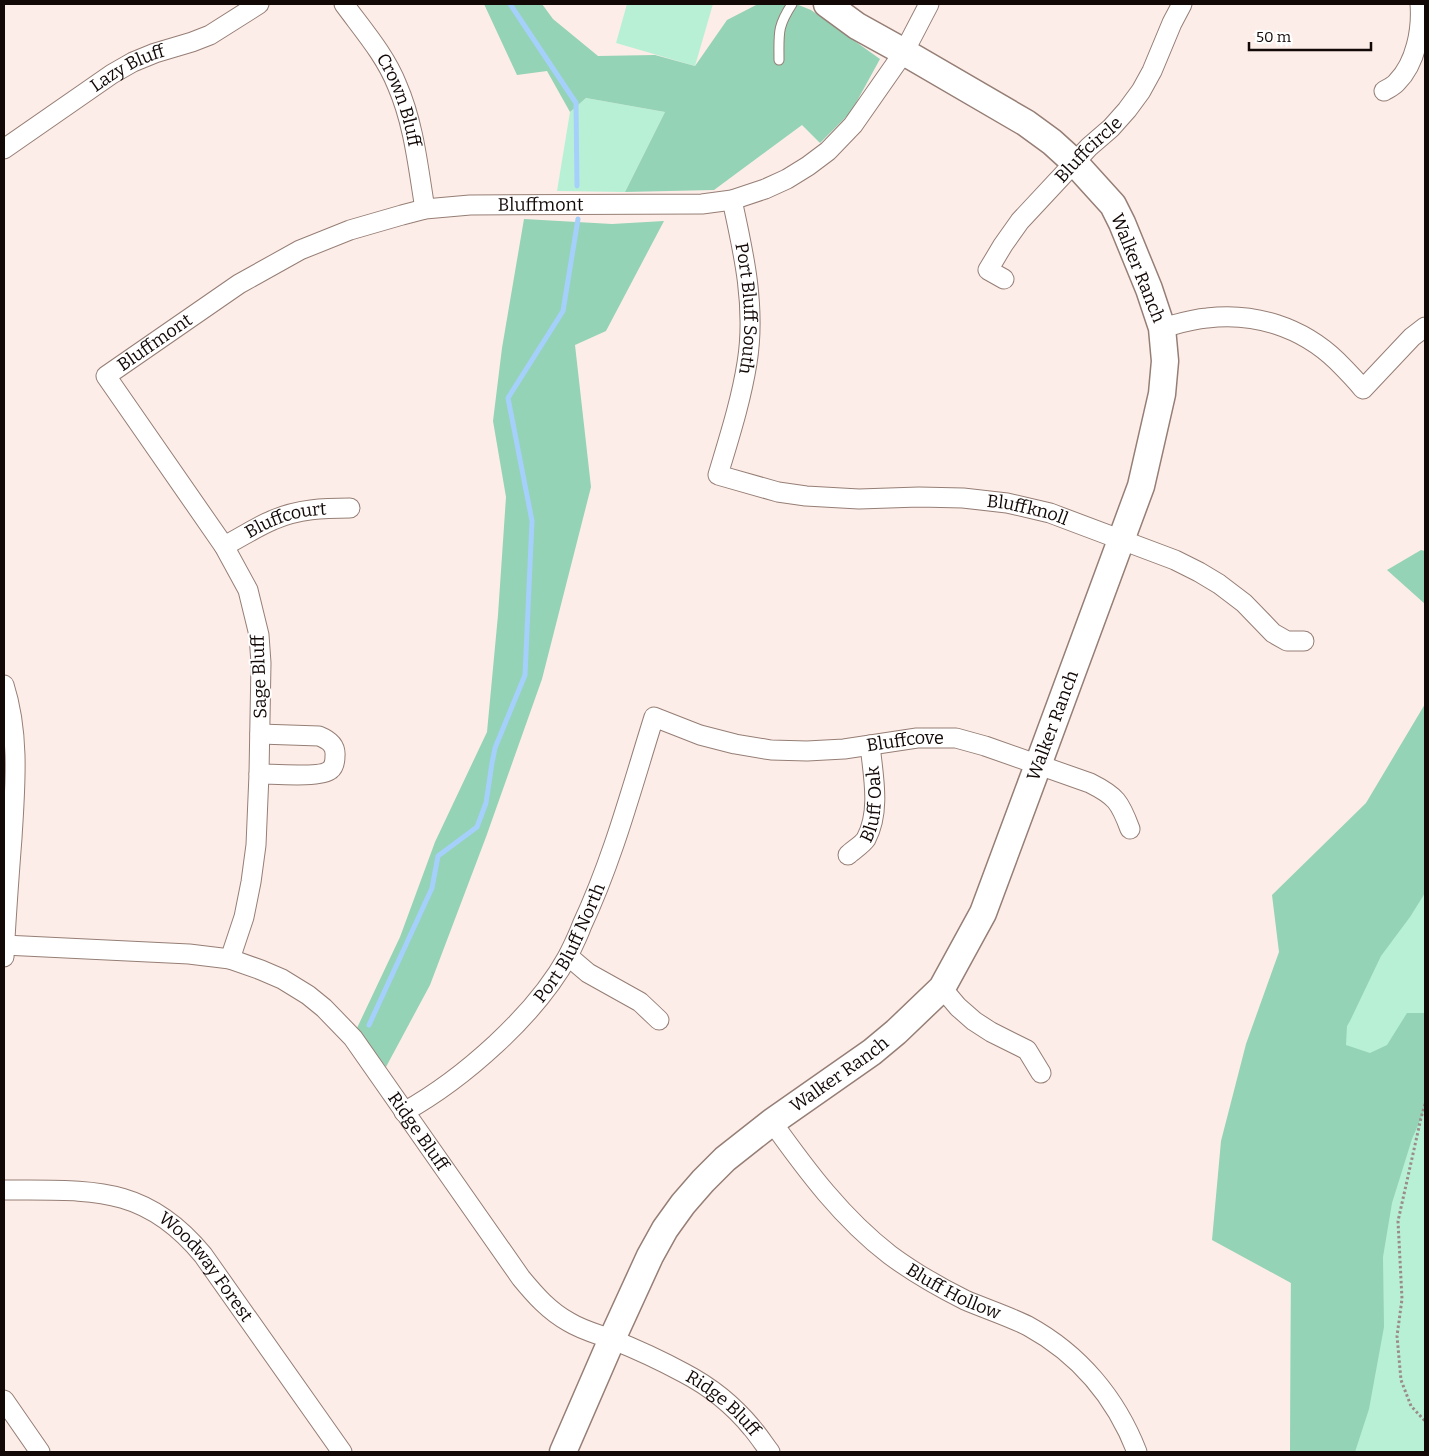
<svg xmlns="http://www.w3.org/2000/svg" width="1429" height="1456" viewBox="0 0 1429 1456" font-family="Bitter,serif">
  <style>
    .green { fill: #b8f0d5 }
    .forest { fill: #94d3b5 }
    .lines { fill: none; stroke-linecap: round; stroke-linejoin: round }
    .stream { stroke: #a5d0fc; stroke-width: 5 }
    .lane-casing { stroke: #957e75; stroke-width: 11 }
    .street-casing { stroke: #957e75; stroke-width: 21 }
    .secondary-casing { stroke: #957e75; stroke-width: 29 }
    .path { stroke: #9a8d89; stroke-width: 3; stroke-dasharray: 2.5 2.5; stroke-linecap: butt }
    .lane { stroke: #fff; stroke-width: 9 }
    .street { stroke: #fff; stroke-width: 19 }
    .secondary { stroke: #fff; stroke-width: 26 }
    .labels { text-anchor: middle; stroke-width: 4; stroke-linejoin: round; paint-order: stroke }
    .street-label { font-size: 18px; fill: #120907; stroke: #fff }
  </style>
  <rect width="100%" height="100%" fill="#fdede8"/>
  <g class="green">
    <path d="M627 4H713L695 66 616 43Z"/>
    <path d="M586 98 665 112 625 192 557 191 570 112Z"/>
    <path d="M1425 754V1452H1290L1291 1210Z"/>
  </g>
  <g class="forest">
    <path d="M484 4H542L553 19 598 56 655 55 695 66 727 20 758 4H796L811 10 880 59 851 112 820 143 802 125 714 190 625 192 665 112 586 98 570 112 547 71 517 75Z"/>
    <path d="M524 219 612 224 664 221 606 331 575 345 591 487 542 679 486 837 430 985 386 1067 357 1028 400 937 435 842 487 732 498 615 506 497 493 421 502 348Z"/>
    <path d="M1421 550 1425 551V604L1387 570Z"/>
    <path d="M1425 704V893L1410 917 1381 956 1350 1021 1347 1026 1346 1045 1370 1053 1387 1045 1407 1013H1425V1109L1412 1139 1392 1203 1383 1257 1384 1327 1369 1409 1355 1452H1290L1291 1283 1212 1240 1221 1141 1246 1044 1279 952 1272 895 1366 803Z"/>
  </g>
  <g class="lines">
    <g class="stream">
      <path d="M510 4 576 103 577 186"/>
      <path d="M369 1025 432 888 438 856 477 827 486 803 492 763 495 748 525 675 532 521 508 398 563 311 578 219"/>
    </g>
    <defs>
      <path id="lane" d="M779 60C779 33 777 27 792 4"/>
      <g id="street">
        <path id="s1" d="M344 4C363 30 385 55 397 85 414 124 418 167 425 209"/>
        <path d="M1384 91C1389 88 1394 86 1397 82 1416 63 1422 29 1420 4"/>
        <path id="s2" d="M4 149 112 74 133 62 155 53 192 42 210 35 259 4"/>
        <path id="s3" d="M732 200C744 254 756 308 747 363 741 401 729 438 718 475L778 492 806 496 859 499 919 497 963 498 1007 503 1050 513 1175 560 1199 572 1219 584 1244 603 1273 633 1287 641H1304"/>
        <path id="s4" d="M1004 279 988 270 1003 245 1020 221 1089 147 1111 128 1127 110 1141 91 1152 71 1172 23 1182 4"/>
        <path d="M1162 328C1177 324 1192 319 1207 318 1254 312 1302 327 1337 361 1346 370 1355 379 1363 389L1412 337 1425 327"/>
        <path id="s5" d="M224 546C240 538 256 527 273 520 298 509 324 508 350 508"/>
        <path d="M4 685C20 735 15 787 12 838 9 877 6 917 4 957"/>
        <path d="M259 774C273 774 321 778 330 770 334 767 335 761 335 756 336 745 329 740 319 736L260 734"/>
        <path id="s6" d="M848 855C853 850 862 845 866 839 881 811 873 775 870 745"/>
        <path id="s7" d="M4 945 189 954 230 959 261 970 282 979 308 995 324 1008 353 1038 521 1278C535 1295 549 1311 569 1322 582 1330 597 1334 611 1339 636 1349 660 1360 684 1373 709 1386 734 1406 752 1428 758 1435 764 1444 770 1452"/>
        <path d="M568 956 588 973 640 1002 659 1020"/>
        <path id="s8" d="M230 959 244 917 251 882 256 845 259 774 261 663 259 635 248 590 224 546 106 376 239 284 300 250 350 230 402 215 425 209 470 205 702 204 732 200 765 189 787 179 808 166 828 151 853 125 904 52 929 4"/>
        <path d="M942 988 958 1007 974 1021 991 1032 1027 1050 1041 1073"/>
        <path id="s9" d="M404 1112C463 1079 535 1016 568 956 573 946 578 936 582 925 613 859 632 787 654 717L700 735 735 744 771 750 807 751 844 749 917 738H956L985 746 1090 783C1116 796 1120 802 1130 829"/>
        <path id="s10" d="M772 1122C807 1171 842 1218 890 1255 913 1272 939 1287 965 1300 986 1309 1008 1316 1028 1326 1079 1354 1116 1398 1137 1452"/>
        <path id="s11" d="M4 1190C89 1191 144 1183 203 1255L342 1452"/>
        <path d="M4 1400 40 1452"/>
      </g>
      <g id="secondary">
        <path id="s12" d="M563 1452 612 1339 650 1256 665 1229 683 1204 703 1181 725 1159 772 1122 872 1052 896 1032 942 988 983 913 1038 765 1141 486 1162 394 1165 361 1162 328 1149 289 1122 223 1113 205 1074 162 1052 142 1026 123 904 52 857 26 827 4"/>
      </g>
    </defs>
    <use href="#lane" class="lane-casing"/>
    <use href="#street" class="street-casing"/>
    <use href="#secondary" class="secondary-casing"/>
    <g class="path">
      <path d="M1425 1104 1421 1118 1398 1221 1402 1299 1397 1336 1401 1380 1411 1406 1425 1421"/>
      <path d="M1425 1452V1451"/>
    </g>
    <use href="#lane" class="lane"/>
    <use href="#street" class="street"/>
    <use href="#secondary" class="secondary"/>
  </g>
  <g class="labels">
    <g class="street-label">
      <text dy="6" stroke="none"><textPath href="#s2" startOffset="148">Lazy Bluff</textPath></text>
      <text dy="6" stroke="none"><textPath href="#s1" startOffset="112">Crown Bluff</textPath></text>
      <text dy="6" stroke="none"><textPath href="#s4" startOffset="176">Bluffcircle</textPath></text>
      <text dy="6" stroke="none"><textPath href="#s8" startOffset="1110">Bluffmont</textPath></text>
      <text transform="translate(1138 268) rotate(68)" y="6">Walker Ranch</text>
      <text dy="6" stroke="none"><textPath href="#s3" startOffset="110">Port Bluff South</textPath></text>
      <text dy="6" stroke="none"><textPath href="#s8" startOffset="690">Bluffmont</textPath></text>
      <text dy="6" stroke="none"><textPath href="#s3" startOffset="594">Bluffknoll</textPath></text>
      <text dy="6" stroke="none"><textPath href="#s5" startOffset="68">Bluffcourt</textPath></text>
      <text transform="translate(259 677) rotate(-92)" y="6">Sage Bluff</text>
      <text dy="6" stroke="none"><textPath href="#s12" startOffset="900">Walker Ranch</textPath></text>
      <text dy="6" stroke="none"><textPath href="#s9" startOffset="740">Bluffcove</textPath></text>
      <text dy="6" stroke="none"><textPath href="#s6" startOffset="60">Bluff Oak</textPath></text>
      <text dy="6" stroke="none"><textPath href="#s9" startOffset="241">Port Bluff North</textPath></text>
      <text dy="6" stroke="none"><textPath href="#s12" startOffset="480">Walker Ranch</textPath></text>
      <text dy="6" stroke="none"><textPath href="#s7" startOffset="489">Ridge Bluff</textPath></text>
      <text dy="6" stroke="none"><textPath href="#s11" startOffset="230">Woodway Forest</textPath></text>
      <text dy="6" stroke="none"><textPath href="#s10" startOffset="252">Bluff Hollow</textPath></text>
      <text dy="6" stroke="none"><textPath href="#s7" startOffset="909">Ridge Bluff</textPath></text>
    </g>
  </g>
  <rect width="1429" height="1456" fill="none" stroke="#120907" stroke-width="10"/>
  <path d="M1249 42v8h122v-8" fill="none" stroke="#120907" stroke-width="2.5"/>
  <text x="1256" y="42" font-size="15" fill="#120907" stroke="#ffffff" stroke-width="4" paint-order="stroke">50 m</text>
</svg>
